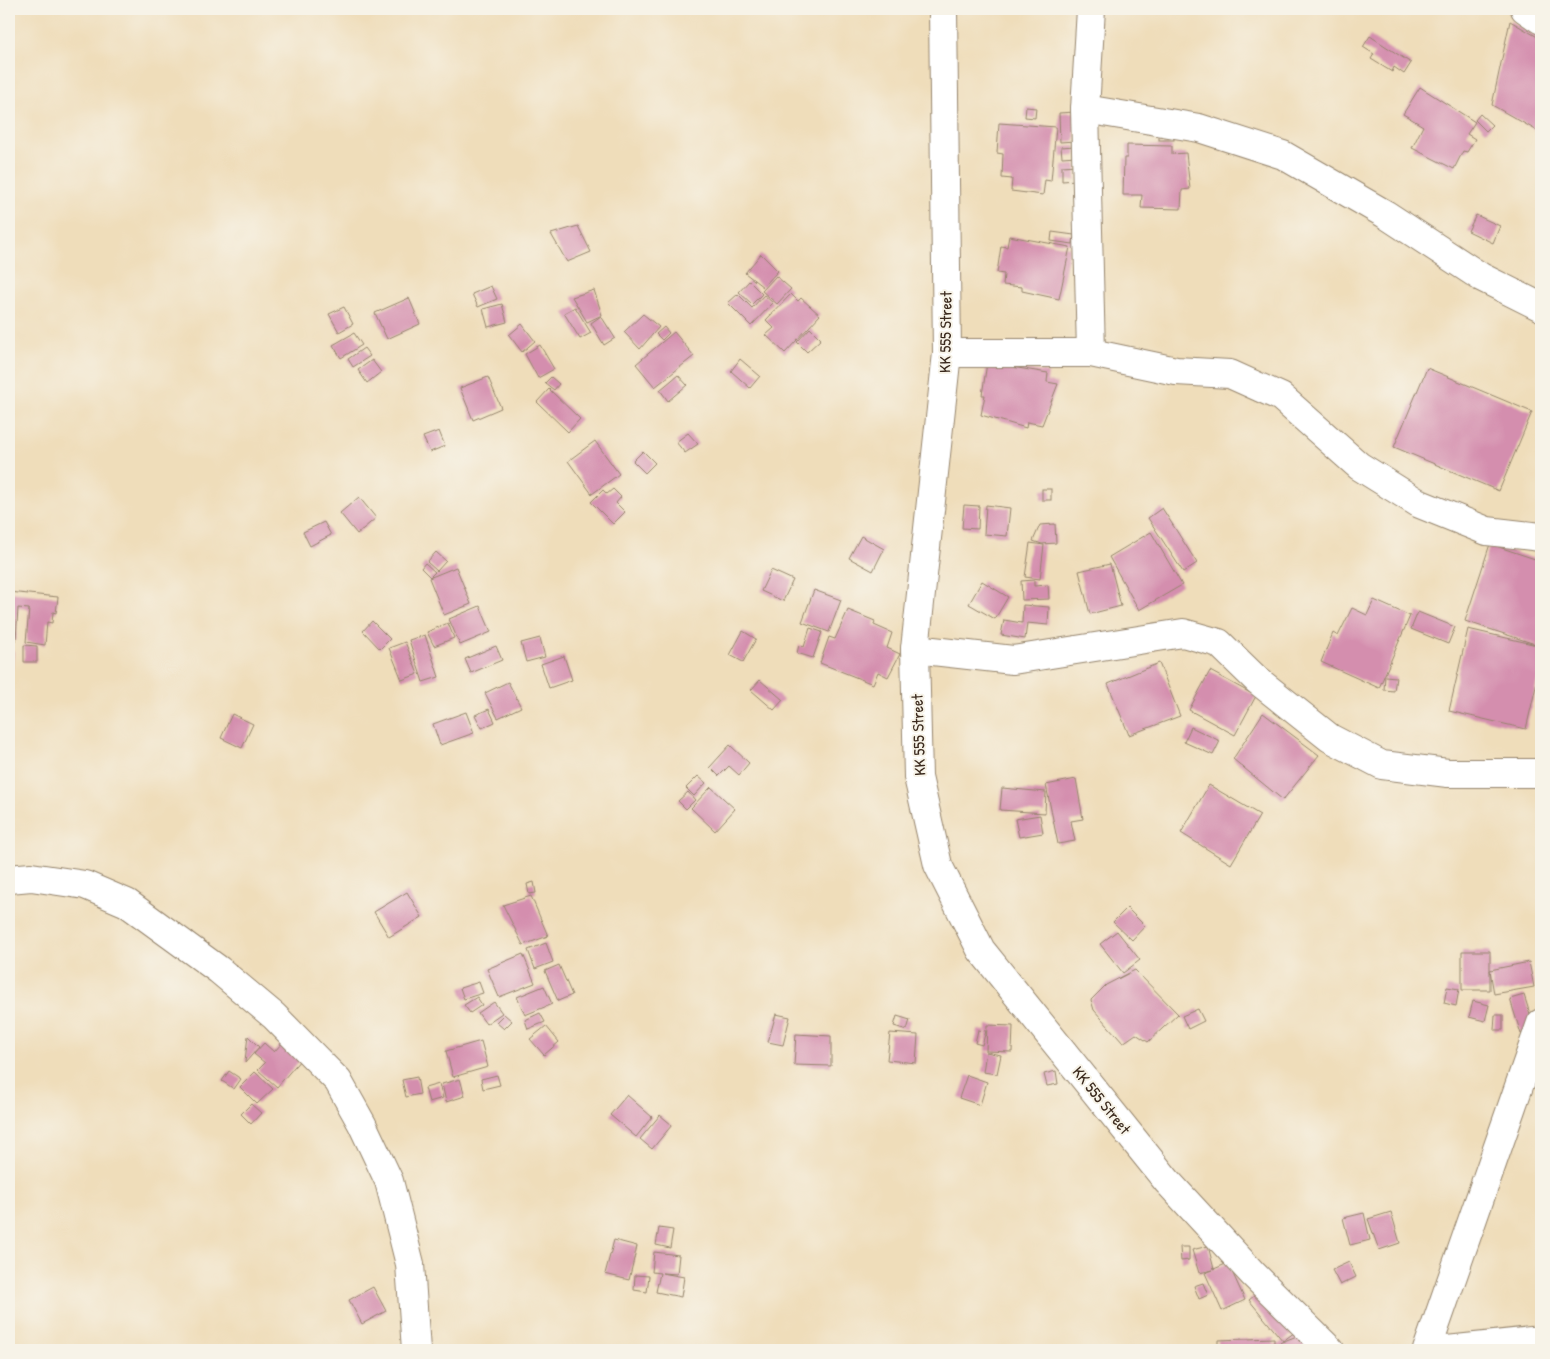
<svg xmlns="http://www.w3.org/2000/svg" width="1550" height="1359" viewBox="0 0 1550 1359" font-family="'Patrick Hand',sans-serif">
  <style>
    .building { fill: #d48eae }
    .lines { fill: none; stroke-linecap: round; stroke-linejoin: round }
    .minor-casing { stroke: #95846c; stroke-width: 30 }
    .minor { stroke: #fff; stroke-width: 28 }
    .labels { text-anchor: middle; stroke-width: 4; stroke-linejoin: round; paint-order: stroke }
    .street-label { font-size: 16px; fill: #3b2a1e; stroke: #f7f3e8 }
  </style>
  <rect width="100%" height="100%" fill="#f7f3e8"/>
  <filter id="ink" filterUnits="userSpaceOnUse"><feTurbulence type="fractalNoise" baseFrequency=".02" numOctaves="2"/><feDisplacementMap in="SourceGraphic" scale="10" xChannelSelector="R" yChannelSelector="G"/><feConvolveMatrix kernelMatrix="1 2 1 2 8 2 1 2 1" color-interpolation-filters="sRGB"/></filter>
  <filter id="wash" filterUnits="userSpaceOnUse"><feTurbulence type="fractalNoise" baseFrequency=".0096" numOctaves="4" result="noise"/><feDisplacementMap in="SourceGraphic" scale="20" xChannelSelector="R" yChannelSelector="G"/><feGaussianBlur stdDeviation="1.12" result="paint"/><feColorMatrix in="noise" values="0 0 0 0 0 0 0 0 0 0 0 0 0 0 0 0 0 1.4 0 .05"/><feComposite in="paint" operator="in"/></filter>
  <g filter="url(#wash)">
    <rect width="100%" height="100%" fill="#efddba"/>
    <g id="blocks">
      <g class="building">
        <path d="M1510 21 1541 39V133L1492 105Z"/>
        <path d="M1370 36 1411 63 1404 74 1394 67 1392 72 1371 59 1374 54 1363 47Z"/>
        <path d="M1420 87 1475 122 1467 134 1475 139 1467 152 1463 151 1454 169 1412 148 1423 126 1403 114Z"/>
        <path d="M1026 107 1036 108 1035 118 1025 117Z"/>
        <path d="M1075 112V141L1060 142 1059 113Z"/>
        <path d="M1480 114 1492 125 1486 131 1475 120Z"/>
        <path d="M999 123 1056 127 1051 181 1045 180 1043 195 1011 191 1012 179 1002 178 1003 154 997 153Z"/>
        <rect x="1159" y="127" width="15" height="13"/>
        <path d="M1127 145 1172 146V154L1186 153 1190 189 1182 190 1181 209 1141 208 1142 195H1123L1124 158H1127Z"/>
        <path d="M1075 146 1076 156 1062 157 1061 147Z"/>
        <path d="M1076 165V180L1062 181V166Z"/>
        <path d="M1476 215 1500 226 1493 243 1468 231Z"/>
        <path d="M578 226 591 252 567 262 551 234Z"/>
        <path d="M1052 232 1074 235 1073 244 1051 241Z"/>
        <path d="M1009 236 1070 247 1059 299 1022 291V287L1003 285 1004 274 997 273 1001 246 1007 247Z"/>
        <path d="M761 254 778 271 763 287 745 273Z"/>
        <path d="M776 276 791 289 777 304 762 291Z"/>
        <path d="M749 281 762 294 752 304 739 292Z"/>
        <path d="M491 286 497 299 478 307 472 294Z"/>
        <path d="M594 290 602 315 587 322 572 297Z"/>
        <path d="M738 294 752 308 764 295 773 303 751 326 728 303Z"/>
        <path d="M791 294 798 301 801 298 820 315 785 353 766 335 774 328 766 320Z"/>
        <path d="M409 298 420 324 387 339 375 313Z"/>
        <path d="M502 304 507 322 488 327 483 309Z"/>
        <path d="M344 307 353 324 339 332 329 314Z"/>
        <path d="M575 307 591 333 580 339 564 313Z"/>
        <path d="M643 314 659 327 640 349 624 332Z"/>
        <path d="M601 316 615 338 604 345 591 323Z"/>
        <path d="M522 324 535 341 522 352 509 335Z"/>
        <path d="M664 327 669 333 662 340 656 334Z"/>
        <path d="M810 328 821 339 807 352 797 342Z"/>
        <path d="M674 332 694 356 655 387 636 364Z"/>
        <path d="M354 333 362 345 341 358 333 345Z"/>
        <path d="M540 345 554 369 538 378 525 354Z"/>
        <path d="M364 348 370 356 353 367 348 359Z"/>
        <path d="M740 359 760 376 750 388 731 371Z"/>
        <path d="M372 360 381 372 367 383 358 370Z"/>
        <path d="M987 363 1048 373 1047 382 1058 384 1042 425 1027 422 1026 428 981 415 985 395H982Z"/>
        <path d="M1427 368 1532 412 1499 491 1394 447Z"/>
        <path d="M678 375 687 385 668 401 660 390Z"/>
        <path d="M488 377 501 408 473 420 460 388Z"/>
        <path d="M551 377 559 384 554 390 545 383Z"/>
        <path d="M549 389 580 419 568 432 537 402Z"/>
        <path d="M439 431 445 446 430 452 423 437Z"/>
        <path d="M688 433 698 444 685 453 676 442Z"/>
        <path d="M595 441 619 474 592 494 568 461Z"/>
        <path d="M643 451 655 463 645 473 633 461Z"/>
        <path d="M613 489 621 497 616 503 625 512 613 524 591 502 603 490 607 494Z"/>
        <rect x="1042" y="489" width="9" height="11"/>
        <path d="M359 497 376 518 357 534 340 513Z"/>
        <path d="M964 505 979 506 978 529 962 528Z"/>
        <path d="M986 505 1010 508 1007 536 984 534Z"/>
        <path d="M1162 508 1197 563 1183 572 1148 518Z"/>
        <path d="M324 522 331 535 310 546 303 532Z"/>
        <path d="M1055 524 1056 543 1042 544 1033 541 1040 525Z"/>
        <path d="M1151 532 1182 585 1139 610 1109 557Z"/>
        <path d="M861 536 884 549 873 571 849 558Z"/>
        <path d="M1030 543 1044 545 1040 579 1025 577Z"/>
        <path d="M1490 544 1541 561V646L1465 621Z"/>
        <path d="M436 552 446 561 437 571 427 562Z"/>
        <path d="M425 563 435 572 430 577 421 568Z"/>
        <path d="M1110 564 1121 606 1090 614 1079 571Z"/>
        <path d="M456 567 471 604 444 615 429 578Z"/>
        <path d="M771 570 793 580 783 601 761 591Z"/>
        <path d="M1034 580V586L1048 585 1049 599 1022 600 1021 581Z"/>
        <path d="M982 581 1008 597 995 619 969 604Z"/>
        <path d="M814 590 841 600 829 632 802 622Z"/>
        <path d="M9 592 58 597 56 613 53 612 52 623 47 622 45 645 26 642 29 609 18 608 16 640H9Z"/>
        <path d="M1374 600 1410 616 1379 688 1321 662 1333 633 1338 636 1352 608 1367 615Z"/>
        <path d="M1023 605 1049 607 1048 625 1027 623 1025 639 1001 635 1004 620 1022 623Z"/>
        <path d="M480 606 491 632 460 645 449 619Z"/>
        <path d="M848 610 875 621 874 625 892 633 887 648 900 654 888 677 878 672 873 684 820 663 829 637 835 639Z"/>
        <path d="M1418 612 1455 627 1448 644 1411 629Z"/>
        <path d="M372 621 390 639 380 649 363 631Z"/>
        <path d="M448 623 454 638 434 646 427 632Z"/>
        <path d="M810 628 822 632 813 658 797 653 799 645 804 647Z"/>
        <path d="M1468 629 1541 646V665L1526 729 1449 711Z"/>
        <path d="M743 631 756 639 743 662 730 655Z"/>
        <path d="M425 635 439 677 423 682 409 640Z"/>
        <path d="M540 638 545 657 526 662 521 643Z"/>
        <path d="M405 642 418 674 402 680 389 648Z"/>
        <path d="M24 645 37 646V662H24Z"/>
        <path d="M496 646 502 660 471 673 465 659Z"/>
        <path d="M9 650 14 651 12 672 9 671Z"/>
        <path d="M564 656 572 680 549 688 541 664Z"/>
        <path d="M1159 663 1180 716 1129 735 1108 684Z"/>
        <path d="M1210 671 1256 696 1235 735 1189 710Z"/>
        <path d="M1385 676 1396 677 1394 691 1384 690Z"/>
        <path d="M760 680 783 700 774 710 751 690Z"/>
        <path d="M508 682 521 707 498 718 485 693Z"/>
        <path d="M489 709 495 722 482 728 475 715Z"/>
        <path d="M466 712 474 733 440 745 433 724Z"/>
        <path d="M1263 713 1319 755 1283 800 1233 759Z"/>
        <path d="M232 714 253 724 242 748 221 738Z"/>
        <path d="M1191 727 1220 741 1213 755 1184 742Z"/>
        <path d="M730 745 749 763 739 775 729 766 719 776 710 767Z"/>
        <path d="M698 776 706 783 694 796 686 788Z"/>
        <path d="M1076 779 1083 819 1071 821 1075 841 1058 844 1046 785Z"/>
        <path d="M1209 785 1260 815 1231 864 1181 833Z"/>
        <path d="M711 787 735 809 715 831 691 808Z"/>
        <path d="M1002 788 1046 792 1045 813 1000 810Z"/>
        <path d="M688 792 695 800 686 809 678 801Z"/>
        <path d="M1040 815 1043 833 1019 837 1015 819Z"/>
        <path d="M534 882 536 893 529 894 527 884Z"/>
        <path d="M407 892 422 917 389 937 374 912Z"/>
        <path d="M531 896 548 936 523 945 503 905Z"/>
        <path d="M1127 908 1145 926 1132 940 1113 922Z"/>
        <path d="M1117 931 1140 960 1123 973 1100 944Z"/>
        <path d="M546 943 553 962 535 969 528 950Z"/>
        <path d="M1462 951H1490V970L1529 962 1534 987 1494 994 1490 970V990H1462Z"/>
        <path d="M523 954 535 983 499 997 487 969Z"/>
        <path d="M559 965 572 995 558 1001 545 971Z"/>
        <path d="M1135 970 1178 1014 1148 1042 1136 1034 1123 1043 1094 1010 1091 1000 1106 985Z"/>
        <path d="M479 982 483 993 464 999 460 988Z"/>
        <path d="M544 986 552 1004 525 1015 517 997Z"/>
        <path d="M1447 987 1459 989 1456 1006 1444 1003Z"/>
        <path d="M1524 995 1535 1030 1521 1034 1510 999Z"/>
        <path d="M477 997 482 1005 470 1013 464 1005Z"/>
        <path d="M1473 1001 1489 1005 1485 1021 1469 1017Z"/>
        <path d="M494 1002 502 1013 486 1024 478 1013Z"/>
        <path d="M1198 1009 1204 1021 1188 1029 1182 1016Z"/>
        <path d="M540 1013 545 1022 528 1029 525 1020Z"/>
        <path d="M504 1014 512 1021 504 1029 496 1022Z"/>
        <path d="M776 1014 790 1017 783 1045 768 1042Z"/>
        <path d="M1495 1015H1503V1030H1494Z"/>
        <path d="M897 1016 910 1020 907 1030 894 1026Z"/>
        <path d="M987 1025 1013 1026 1012 1052 986 1051Z"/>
        <path d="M546 1026 559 1042 544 1055 530 1039Z"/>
        <path d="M978 1030 986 1031 982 1045 975 1043Z"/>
        <path d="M890 1033 918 1035 916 1063 887 1060Z"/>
        <path d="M796 1034 831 1036V1066L794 1065Z"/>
        <path d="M248 1036 259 1047 245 1063 246 1052Z"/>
        <path d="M481 1041 488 1067 453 1077 446 1051Z"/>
        <path d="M283 1042 301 1059 277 1087 258 1070 265 1063 254 1054 264 1043 274 1052Z"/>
        <path d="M986 1052 1001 1055 997 1074 983 1072Z"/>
        <path d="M229 1071 241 1079 234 1089 222 1081Z"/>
        <path d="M1056 1071 1058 1084 1047 1086 1044 1074Z"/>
        <path d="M255 1072 273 1089 257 1104 240 1087Z"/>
        <path d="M497 1075 500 1085 483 1089 481 1079Z"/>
        <path d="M967 1075 987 1082 980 1105 959 1098Z"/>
        <path d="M417 1077 420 1094 406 1097 402 1080Z"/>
        <path d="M460 1079 465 1096 446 1102 442 1084Z"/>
        <path d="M439 1084 443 1098 429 1102 425 1088Z"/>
        <path d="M627 1095 652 1117 636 1137 610 1115Z"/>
        <path d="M251 1104 261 1113 251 1124 241 1114Z"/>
        <path d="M660 1115 672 1125 652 1149 640 1139Z"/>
        <path d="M1391 1212 1400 1243 1379 1250 1368 1219Z"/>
        <path d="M1364 1213 1370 1240 1350 1245 1343 1218Z"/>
        <path d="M659 1228 673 1230 670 1248 656 1245Z"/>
        <path d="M614 1240 637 1246 629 1280 605 1274Z"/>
        <path d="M1208 1246 1214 1269 1228 1263 1245 1300 1222 1311 1205 1273 1213 1270 1199 1273 1192 1250Z"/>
        <path d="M1180 1247H1189V1260L1181 1261Z"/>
        <path d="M654 1252 679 1255 677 1274 662 1273 684 1277 681 1297 656 1292 660 1273 652 1272Z"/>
        <path d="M1349 1262 1356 1277 1340 1285 1332 1270Z"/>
        <path d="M635 1275 649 1276 647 1292 634 1290Z"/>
        <path d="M1203 1283 1208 1295 1199 1299 1194 1286Z"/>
        <path d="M373 1287 386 1311 362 1324 349 1300Z"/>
        <path d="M1265 1287 1299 1329 1283 1341 1249 1300Z"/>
        <path d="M1302 1334 1309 1350H1276L1274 1345Z"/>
        <path d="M1274 1338V1350H1218V1340Z"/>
      </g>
    </g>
  </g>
  <g filter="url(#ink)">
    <use href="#blocks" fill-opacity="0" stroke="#95846c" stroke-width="1"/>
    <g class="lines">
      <defs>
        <g id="minor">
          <path d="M943 9 947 353 915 649 918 777 938 865 981 950 1167 1181 1253 1274 1330 1350"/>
          <path d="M1091 9 1085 109 1091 353"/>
          <path d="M1525 9 1541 20"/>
          <path d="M1085 109 1199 128 1283 155 1385 214 1481 277 1541 307"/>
          <path d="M947 353H1091L1176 371 1230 374 1281 397 1359 466 1420 504 1487 531 1541 537"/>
          <path d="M915 649 1013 660 1183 633 1219 643 1257 680 1330 738 1382 765 1448 773H1541"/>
          <path d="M9 879 31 877 85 885 127 903 219 970 274 1016 338 1081 362 1124 389 1181 410 1264 416 1350"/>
          <path d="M1427 1350 1541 1023"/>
          <path d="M1447 1350 1541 1340"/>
        </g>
      </defs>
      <use href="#minor" class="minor-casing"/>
      <use href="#minor" class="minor"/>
    </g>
  </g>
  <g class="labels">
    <g class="street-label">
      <text transform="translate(945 332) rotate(-89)" y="6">KK 555 Street</text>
      <text transform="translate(918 735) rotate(-92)" y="6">KK 555 Street</text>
      <text transform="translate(1102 1100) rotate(51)" y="6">KK 555 Street</text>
    </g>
  </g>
  <rect width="1550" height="1359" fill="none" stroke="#f7f3e8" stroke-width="30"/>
</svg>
